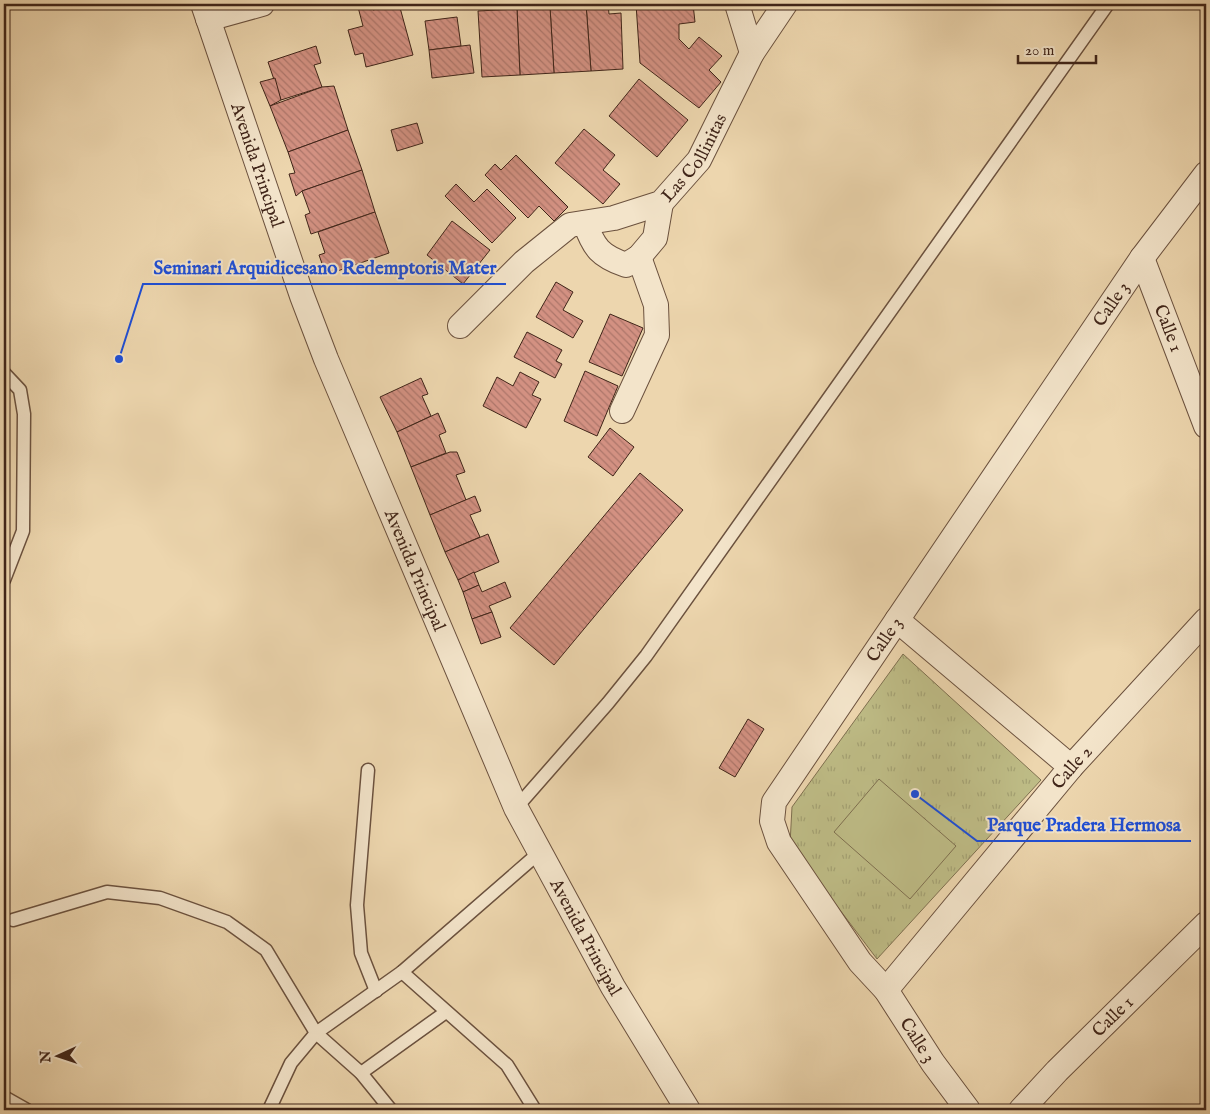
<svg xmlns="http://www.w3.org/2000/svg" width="1210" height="1114" viewBox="0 0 1210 1114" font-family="'IM FELL English',serif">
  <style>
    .park { fill: url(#park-tufts); stroke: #7f7050 }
    .garden { fill: #bebc86; stroke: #7f7050 }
    .building { fill: url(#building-back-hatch); stroke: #402519 }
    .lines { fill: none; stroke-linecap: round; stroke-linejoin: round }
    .service-casing { stroke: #6b513e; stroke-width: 15 }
    .minor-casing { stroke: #6b513e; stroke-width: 26 }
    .service { stroke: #f3e4ca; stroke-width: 12 }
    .minor { stroke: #f3e4ca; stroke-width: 24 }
    .labels { text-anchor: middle; stroke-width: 4; stroke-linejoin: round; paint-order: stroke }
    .street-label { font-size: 18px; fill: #402519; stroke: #f3e4ca }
    .leader { fill: none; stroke: #1d4ed8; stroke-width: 2 }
    .callout-dot { fill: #1d4ed8; stroke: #f3e4ca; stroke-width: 2 }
    .callout-label { font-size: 19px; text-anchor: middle; font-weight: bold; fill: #1d4ed8; stroke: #f3e4ca; stroke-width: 4; stroke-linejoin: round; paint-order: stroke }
  </style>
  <defs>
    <pattern id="park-tufts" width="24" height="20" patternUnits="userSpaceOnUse" patternTransform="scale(1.25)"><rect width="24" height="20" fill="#bebc86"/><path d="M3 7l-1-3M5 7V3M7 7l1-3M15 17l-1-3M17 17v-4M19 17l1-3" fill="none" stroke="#a4a173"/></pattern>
    <pattern id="building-back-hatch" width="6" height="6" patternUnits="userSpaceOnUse" patternTransform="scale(1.25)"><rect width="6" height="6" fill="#d39182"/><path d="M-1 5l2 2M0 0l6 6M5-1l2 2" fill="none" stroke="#ad766a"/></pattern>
  </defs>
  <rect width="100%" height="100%" fill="#edd6ae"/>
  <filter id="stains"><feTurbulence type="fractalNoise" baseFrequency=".004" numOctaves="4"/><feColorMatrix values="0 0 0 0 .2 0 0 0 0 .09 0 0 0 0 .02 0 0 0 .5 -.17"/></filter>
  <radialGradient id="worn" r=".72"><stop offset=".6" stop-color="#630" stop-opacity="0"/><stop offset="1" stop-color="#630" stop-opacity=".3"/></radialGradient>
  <path class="park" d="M903 654 1041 780 877 959 790 844 792 807Z"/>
  <path class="garden" d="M879 779 956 846 910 899 834 832Z"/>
  <g class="building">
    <path d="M371 4 373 10 399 4 413 55 366 67 363 53 355 55 348 30 363 26 358 7Z"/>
    <path d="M586 4H608L609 14 621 13 623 69 591 71Z"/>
    <path d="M586 4 591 71 554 73 550 7Z"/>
    <path d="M636 4H693L695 22 679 24V39L689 49 699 37 722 56 709 70 721 82 699 108 640 63Z"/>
    <path d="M550 7 554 73 520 75 517 9Z"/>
    <path d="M517 9 520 75 482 77 478 11Z"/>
    <path d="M457 17 461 46 429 50 425 21Z"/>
    <path d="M470 45 474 73 432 78 429 50Z"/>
    <path d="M316 46 321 63 314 65 322 87 281 100 268 62Z"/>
    <path d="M275 78 281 100 270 106 260 82Z"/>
    <path d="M639 79 688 120 657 157 609 116Z"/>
    <path d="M334 86 348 130 288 152 270 106 322 87Z"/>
    <path d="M417 123 423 143 397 151 391 130Z"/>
    <path d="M584 129 615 155 603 170 620 184 603 204 555 163Z"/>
    <path d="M348 130 362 170 302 191 296 196 289 174 295 173 288 152Z"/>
    <path d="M516 155 568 207 554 221 539 206 528 218 485 175 495 164 501 170Z"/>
    <path d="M362 170 375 212 311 234 305 215 310 213 302 191Z"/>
    <path d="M456 184 474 202 487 189 516 218 492 243 445 196Z"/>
    <path d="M375 212 389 253 326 275 319 255 325 253 318 232Z"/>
    <path d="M452 221 490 250 463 284 427 255Z"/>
    <path d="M556 282 573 292 563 310 583 321 573 338 536 317Z"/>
    <path d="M610 314 643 328 622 376 589 362Z"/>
    <path d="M527 332 562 350 556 361 562 364 555 378 514 357Z"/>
    <path d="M585 371 618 386 597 436 564 421Z"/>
    <path d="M520 372 539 382 532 395 541 399 526 428 483 406 497 377 513 386Z"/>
    <path d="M421 378 428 394 422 396 431 416 397 432 380 397Z"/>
    <path d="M438 413 446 432 439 435 446 453 411 467 397 432Z"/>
    <path d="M610 428 634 447 613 476 588 457Z"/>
    <path d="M450 452H457L465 472 456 475 466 500 430 515 411 467Z"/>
    <path d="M640 473 683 510 554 665 510 628Z"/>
    <path d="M475 496 481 511 470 515 480 537 445 552 430 515Z"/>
    <path d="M488 534 499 562 458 580 445 552Z"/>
    <path d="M474 572 479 585 463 592 458 580Z"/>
    <path d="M505 582 511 597 489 606 492 612 472 619 463 592 479 585 482 592Z"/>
    <path d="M492 612 501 637 481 644 472 619Z"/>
    <path d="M748 719 764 729 735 777 719 768Z"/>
  </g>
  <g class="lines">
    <defs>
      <g id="service">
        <path d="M4 373 20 390 24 414 23 531 4 580"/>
        <path d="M368 770 357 905 361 953 376 991"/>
        <path d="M516 808 608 703 646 656 1108 4"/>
        <path d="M13 920 107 892 160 898 227 922 266 950 316 1033 361 1073 391 1110"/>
        <path d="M402 972 507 1065 535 1110"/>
        <path d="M361 1073 446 1012"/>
        <path d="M4 1097 27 1110"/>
        <path d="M269 1110 291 1063 316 1033 402 972 540 852"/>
      </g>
      <g id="minor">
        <path id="s1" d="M203 4 302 296 326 359 516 808 613 987 688 1110"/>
        <path d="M737 4 752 53"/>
        <path d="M208 19 262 4"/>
        <path d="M585 223C594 248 600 256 626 265L639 257 655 238 661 203"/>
        <path id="s2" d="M1142 258 1206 426"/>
        <path id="s3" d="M460 326 524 262 570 225 614 218 661 203 699 160 752 53 785 4"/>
        <path d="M622 411 657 335 656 305 639 257"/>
        <path d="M897 620 1071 767"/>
        <path id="s4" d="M886 990 1071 767 1206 620"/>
        <path id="s5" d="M968 1110 933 1063 886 990 860 962 779 842 772 821 774 802 1142 258 1206 174"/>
        <path id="s6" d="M1021 1110 1057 1071 1206 924"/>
      </g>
    </defs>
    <use href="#service" class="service-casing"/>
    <use href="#minor" class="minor-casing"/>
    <use href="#service" class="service"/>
    <use href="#minor" class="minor"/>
  </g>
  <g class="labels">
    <g class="street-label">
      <text dy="6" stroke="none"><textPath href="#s3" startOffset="300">Las Collinitas</textPath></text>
      <text dy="6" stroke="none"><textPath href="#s1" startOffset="170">Avenida Principal</textPath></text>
      <text dy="6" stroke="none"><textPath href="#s5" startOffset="971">Calle 3</textPath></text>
      <text dy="6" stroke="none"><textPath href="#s2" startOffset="75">Calle 1</textPath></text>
      <text dy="6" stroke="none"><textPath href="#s1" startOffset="605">Avenida Principal</textPath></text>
      <text dy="6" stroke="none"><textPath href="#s5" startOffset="566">Calle 3</textPath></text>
      <text dy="6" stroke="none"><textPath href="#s4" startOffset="290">Calle 2</textPath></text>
      <text dy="6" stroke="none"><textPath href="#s1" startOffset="1010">Avenida Principal</textPath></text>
      <text dy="6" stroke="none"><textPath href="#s6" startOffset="131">Calle 1</textPath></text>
      <text transform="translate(918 1040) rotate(57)" y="6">Calle 3</text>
    </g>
  </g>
  <path class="leader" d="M119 359L143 284H506M915 794L977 841H1191"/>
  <g class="callout-dot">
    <circle cx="119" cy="359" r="5"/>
    <circle cx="915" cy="794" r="5"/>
  </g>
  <g class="callout-label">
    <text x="325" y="274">Seminari Arquidicesano Redemptoris Mater</text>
    <text x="1084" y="831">Parque Pradera Hermosa</text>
  </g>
  <rect width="1210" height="1114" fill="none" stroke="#edd6ae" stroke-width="20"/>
  <rect x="5" y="5" width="1200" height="1104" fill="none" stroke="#402519" stroke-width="2.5"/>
  <rect x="10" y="10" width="1190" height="1094" fill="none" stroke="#402519"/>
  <g transform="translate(58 1056) rotate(267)" stroke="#f3e4ca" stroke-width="4" paint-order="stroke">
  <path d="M0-4L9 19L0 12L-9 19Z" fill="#402519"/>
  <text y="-8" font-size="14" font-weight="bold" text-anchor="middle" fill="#402519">N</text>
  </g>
  <path d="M1018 55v8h78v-8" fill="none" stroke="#402519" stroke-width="2.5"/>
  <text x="1025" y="55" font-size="15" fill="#402519" stroke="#f3e4ca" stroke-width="4" paint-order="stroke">20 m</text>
  <rect width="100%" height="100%" filter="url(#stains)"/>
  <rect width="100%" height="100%" fill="url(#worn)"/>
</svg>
